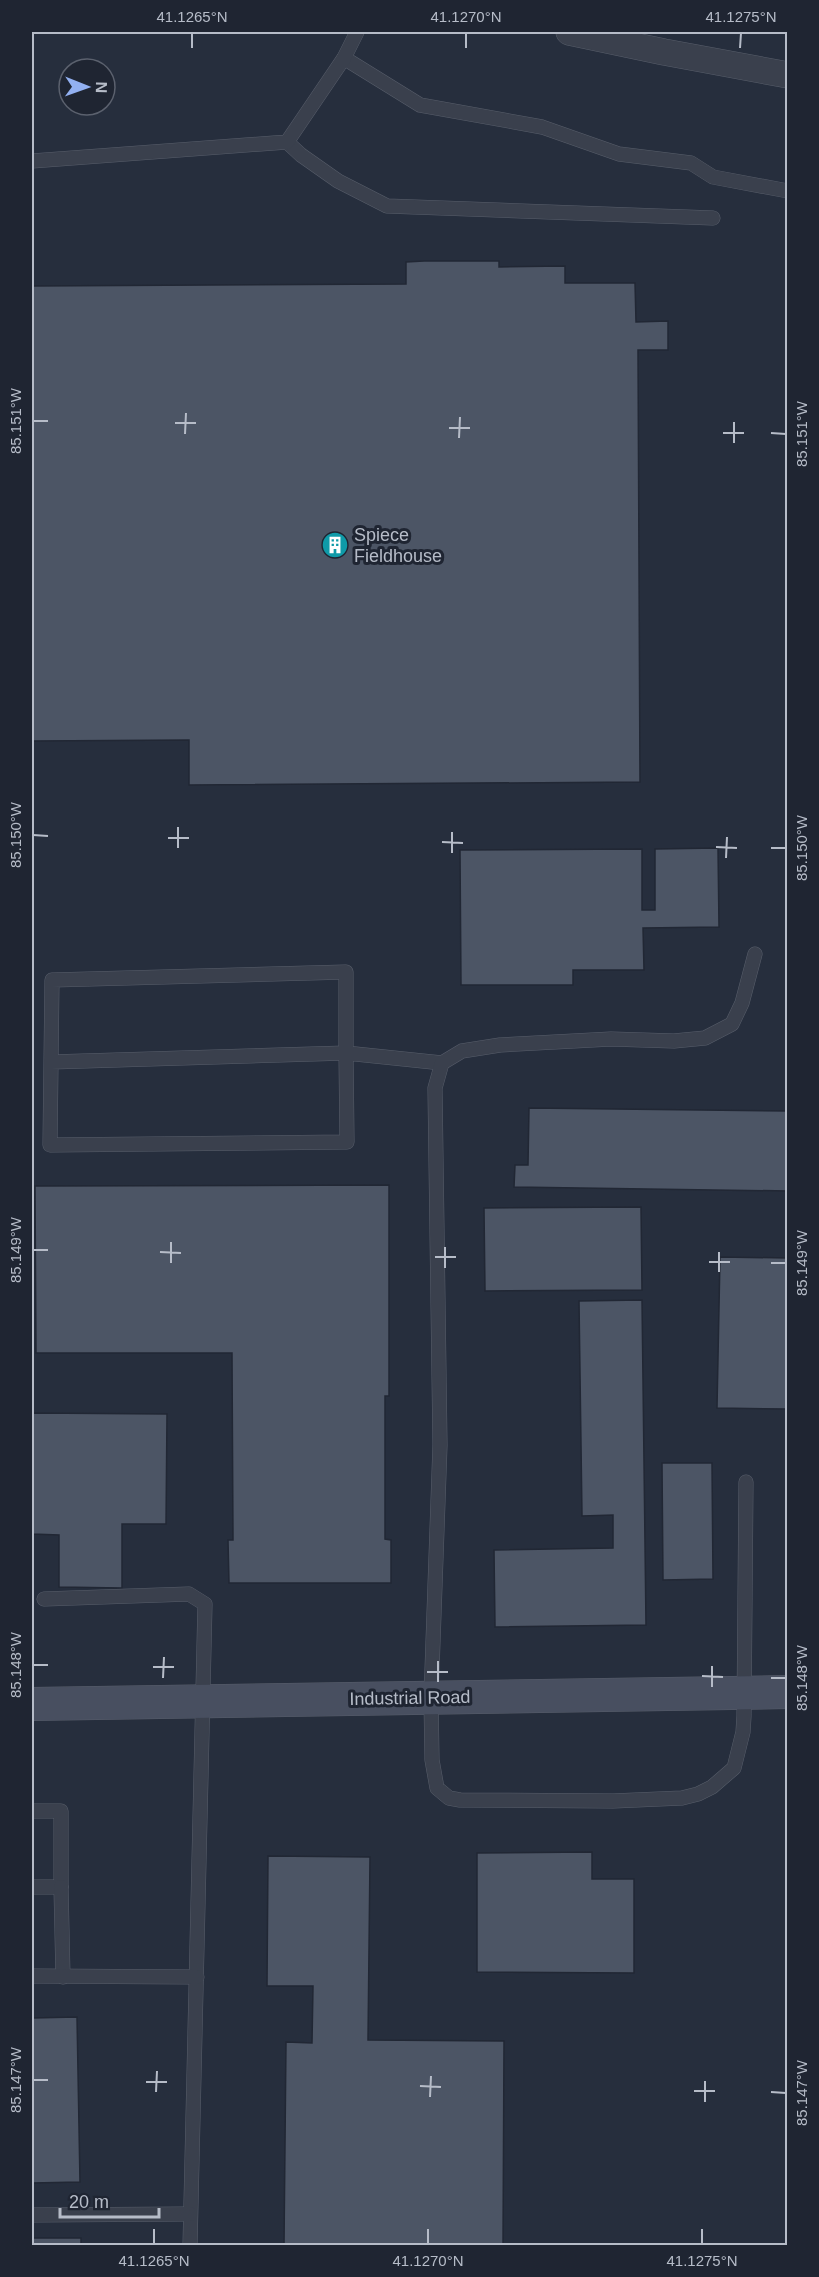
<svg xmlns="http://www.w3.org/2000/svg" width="819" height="2277" viewBox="0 0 819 2277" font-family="Arial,sans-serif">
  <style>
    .building { fill: #4c5565; stroke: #212734; stroke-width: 1.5 }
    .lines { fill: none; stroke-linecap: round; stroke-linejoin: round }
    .lane-casing { stroke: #585e6b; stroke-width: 15 }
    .street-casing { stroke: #585e6b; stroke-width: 27 }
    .secondary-casing { stroke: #585e6b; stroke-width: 34 }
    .lane { stroke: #3a404d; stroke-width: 14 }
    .street { stroke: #3a404d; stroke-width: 26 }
    .secondary { stroke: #484f60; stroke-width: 33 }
    .ticks { fill: none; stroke: #b6bcc8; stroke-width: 2 }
    .labels { text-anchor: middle; stroke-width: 6; stroke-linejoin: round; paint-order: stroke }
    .poi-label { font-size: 18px; fill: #b6bcc8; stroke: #1f2532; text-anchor: start }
    .street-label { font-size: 18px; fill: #b6bcc8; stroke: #1f2532 }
    .neatline { fill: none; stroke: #b6bcc8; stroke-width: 2 }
    .ticks-label { font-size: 15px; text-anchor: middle; fill: #b6bcc8 }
  </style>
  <rect width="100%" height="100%" fill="#262e3d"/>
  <g class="building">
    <path d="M424 261H499V267L565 266V283H635L636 322 668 321V350H638L640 782 189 785V740L32 741V286L406 284V262Z"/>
    <path d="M718 848 719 927 643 928 644 970H573V985H461L460 850 642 849V910H655V849Z"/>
    <path d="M529 1108 788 1111V1191L514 1187 515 1165H528Z"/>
    <path d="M389 1185V1396H385V1539L391 1540V1583H229L228 1540H233L232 1353H36L35 1186Z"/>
    <path d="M641 1207 642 1290 485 1291 484 1208Z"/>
    <path d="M720 1257 788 1258V1409L717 1408Z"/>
    <path d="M642 1300 646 1625 495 1627 494 1550 613 1548V1515L582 1516 579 1301Z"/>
    <path d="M32 1413 167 1414 166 1524H122V1588L59 1587V1535L32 1534Z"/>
    <path d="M662 1463H712L713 1579 663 1580Z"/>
    <path d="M592 1852V1879H634V1973L477 1972V1853Z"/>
    <path d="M268 1856 370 1857 368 2040 504 2041 503 2246H284L286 2042 312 2043 313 1986H267Z"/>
    <path d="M77 2017 80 2182 32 2183V2018Z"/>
    <rect x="32" y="2238" width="49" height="8"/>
  </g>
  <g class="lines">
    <defs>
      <g id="lane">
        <path d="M344 58 420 105 542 127 619 154 691 163 713 177 788 191"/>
        <path d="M287 142 301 155 338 181 387 206 713 218"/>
        <path d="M32 161 287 142 344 58 357 32"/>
        <path d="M51 1062 346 1053 347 1142 50 1145 52 980 346 972V1053L442 1063"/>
        <path d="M746 1482 744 1716 743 1732 734 1768 712 1787 698 1794 682 1798 613 1801 460 1800 449 1798 437 1788 432 1760 431 1698 440 1445 435 1088 442 1063 462 1051 500 1045 611 1039 674 1041 705 1038 732 1024 742 1003 755 954"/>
        <path d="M44 1599 189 1594 205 1604 190 2246"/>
        <path d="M32 1811H61V1887H32"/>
        <path d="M61 1887 63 1977"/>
        <path d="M32 1976 197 1977"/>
        <path d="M32 2215 190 2214"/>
      </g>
      <path id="street" d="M569 32 664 52 788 75"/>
      <path id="secondary" d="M32 1704 788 1692"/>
    </defs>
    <use href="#lane" class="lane-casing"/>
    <use href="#street" class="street-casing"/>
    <use href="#secondary" class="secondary-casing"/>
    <use href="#lane" class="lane"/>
    <use href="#street" class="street"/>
    <use href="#secondary" class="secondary"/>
  </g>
  <path class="ticks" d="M192 48V33M466 48V33M740 48 741 33M33 421H48M175 423H196M449 428H470M723 433H744M771 433 786 434M185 434 186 413M459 438 460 417M734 443V422M33 835 48 836M168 838H189M442 842 463 843M716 847 737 848M178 848V827M771 848H786M452 853V832M726 858 727 837M33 1250H48M160 1252 181 1253M435 1257H456M709 1262H730M171 1263V1242M771 1263H786M445 1268V1247M719 1272V1252M33 1665H48M153 1667H174M427 1672H448M702 1676 723 1677M163 1678 164 1657M771 1678H786M438 1682V1661M712 1687V1666M33 2080H48M146 2082H167M420 2086 441 2087M694 2091H715M156 2092 157 2071M771 2092 786 2093M430 2097 431 2076M705 2102V2081M154 2244V2229M428 2244V2229M702 2244V2229"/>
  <defs>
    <symbol id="building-disc" viewBox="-11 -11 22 22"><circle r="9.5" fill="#0f9aa8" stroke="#1f2532"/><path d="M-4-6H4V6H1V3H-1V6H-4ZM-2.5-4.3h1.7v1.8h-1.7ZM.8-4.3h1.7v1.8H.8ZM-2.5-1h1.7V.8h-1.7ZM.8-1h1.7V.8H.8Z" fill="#fff"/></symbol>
  </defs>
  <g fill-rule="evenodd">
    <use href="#building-disc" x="320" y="530" width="30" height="30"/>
  </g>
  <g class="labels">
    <g class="poi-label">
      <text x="354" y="541">Spiece<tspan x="354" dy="21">Fieldhouse</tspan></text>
    </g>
    <g class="street-label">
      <text transform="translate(410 1698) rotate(-1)" y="6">Industrial Road</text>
    </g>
  </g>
  <rect width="819" height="2277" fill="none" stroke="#1f2532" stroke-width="66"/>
  <g transform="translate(87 87) rotate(91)"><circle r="28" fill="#1f2532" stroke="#5b616e" stroke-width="1.5"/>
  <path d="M0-4.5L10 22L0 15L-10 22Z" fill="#92b0f1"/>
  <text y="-9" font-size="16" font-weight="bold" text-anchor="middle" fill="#b6bcc8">N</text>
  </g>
  <path d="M60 2208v9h99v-9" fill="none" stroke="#b6bcc8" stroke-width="3"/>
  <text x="69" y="2208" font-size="18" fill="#b6bcc8" stroke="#1f2532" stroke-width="4.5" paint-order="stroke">20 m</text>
  <rect x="33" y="33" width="753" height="2211" class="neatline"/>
  <g class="ticks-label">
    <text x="192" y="22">41.1265°N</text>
    <text x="466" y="22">41.1270°N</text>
    <text x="741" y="22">41.1275°N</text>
    <text transform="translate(16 421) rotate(-90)" y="5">85.151°W</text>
    <text transform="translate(802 434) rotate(-90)" y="5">85.151°W</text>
    <text transform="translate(16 835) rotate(-90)" y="5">85.150°W</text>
    <text transform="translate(802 848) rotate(-90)" y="5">85.150°W</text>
    <text transform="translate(16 1250) rotate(-90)" y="5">85.149°W</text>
    <text transform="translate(802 1263) rotate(-90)" y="5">85.149°W</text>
    <text transform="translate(16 1665) rotate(-90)" y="5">85.148°W</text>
    <text transform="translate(802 1678) rotate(-90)" y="5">85.148°W</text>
    <text transform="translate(16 2080) rotate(-90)" y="5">85.147°W</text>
    <text transform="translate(802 2093) rotate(-90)" y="5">85.147°W</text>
    <text x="154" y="2266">41.1265°N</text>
    <text x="428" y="2266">41.1270°N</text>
    <text x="702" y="2266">41.1275°N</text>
  </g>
</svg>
